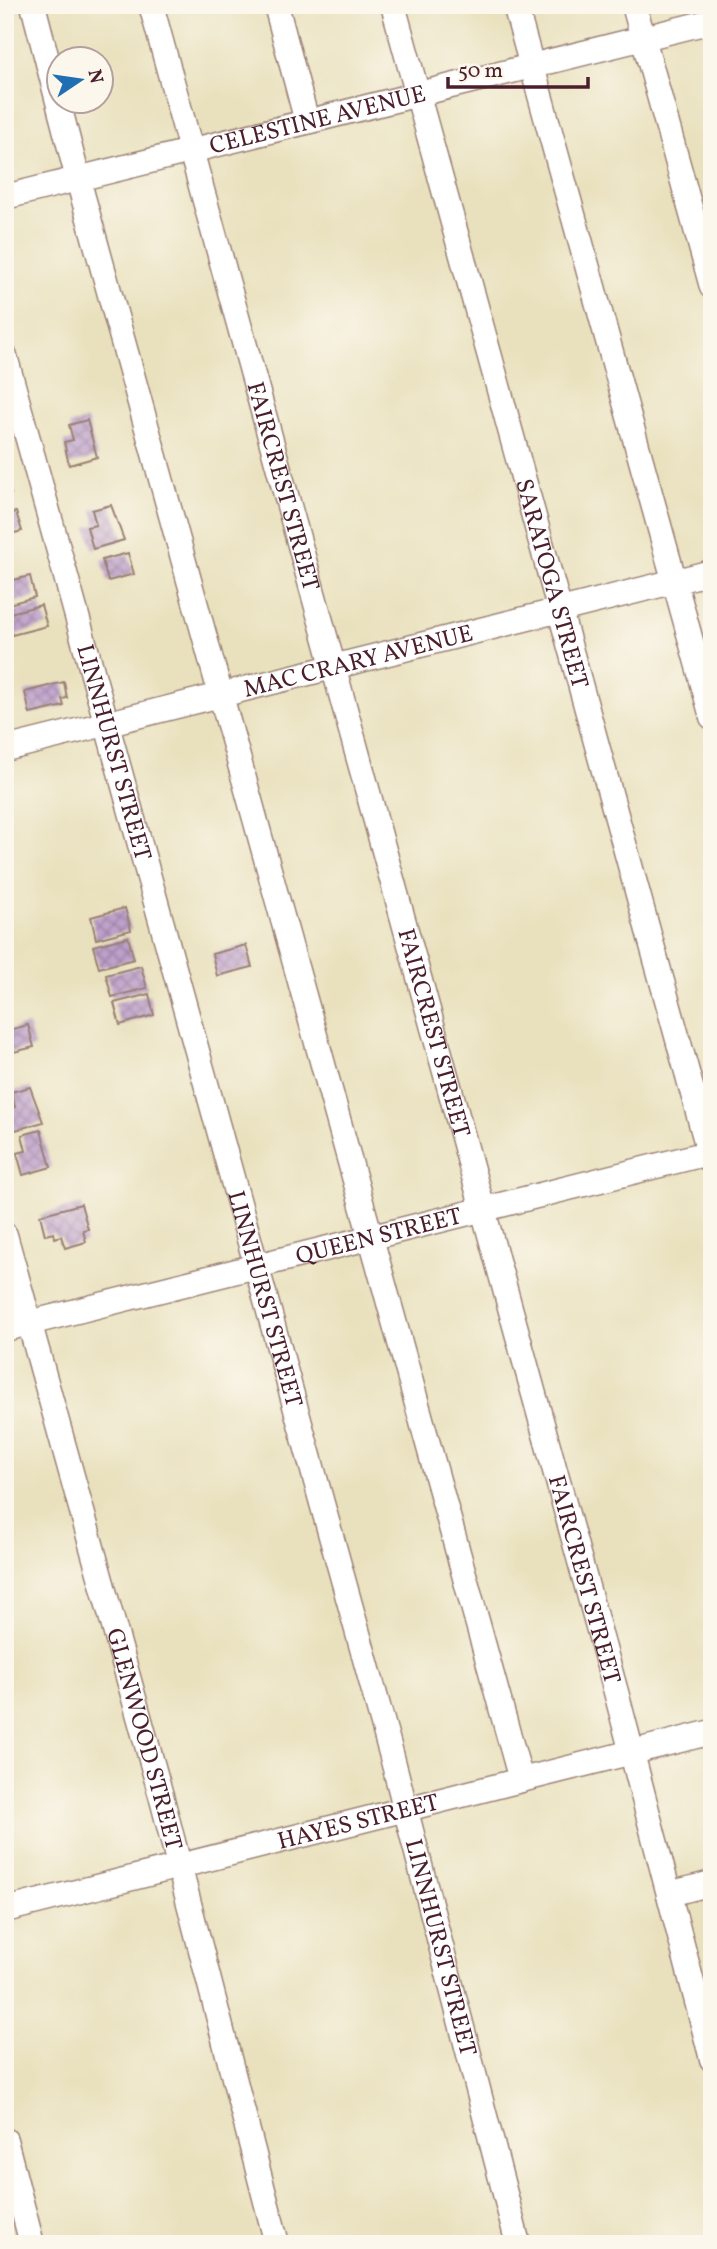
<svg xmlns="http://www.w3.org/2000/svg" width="717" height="2249" viewBox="0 0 717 2249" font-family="Vollkorn,serif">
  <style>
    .building { fill: url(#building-cross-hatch) }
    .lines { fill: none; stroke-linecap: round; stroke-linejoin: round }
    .minor-casing { stroke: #9a8074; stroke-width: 27 }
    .minor { stroke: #fff; stroke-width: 24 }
    .labels { text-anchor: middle; stroke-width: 5; stroke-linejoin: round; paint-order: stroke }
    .street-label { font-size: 24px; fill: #4a1f2b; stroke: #fbf7ec }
  </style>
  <defs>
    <pattern id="building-cross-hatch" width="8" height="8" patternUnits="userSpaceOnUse" patternTransform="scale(1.75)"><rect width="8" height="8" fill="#bea0ca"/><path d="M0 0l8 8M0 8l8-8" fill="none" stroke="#9c82a4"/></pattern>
  </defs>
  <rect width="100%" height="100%" fill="#fbf7ec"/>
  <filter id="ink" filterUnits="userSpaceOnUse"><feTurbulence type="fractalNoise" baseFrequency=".0143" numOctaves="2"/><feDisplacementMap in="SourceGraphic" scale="14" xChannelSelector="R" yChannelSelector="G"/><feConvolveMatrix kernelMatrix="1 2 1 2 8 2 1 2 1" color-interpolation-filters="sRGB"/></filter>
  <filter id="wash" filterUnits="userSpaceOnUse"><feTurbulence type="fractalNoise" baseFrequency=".00686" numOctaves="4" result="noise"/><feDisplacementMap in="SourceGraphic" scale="28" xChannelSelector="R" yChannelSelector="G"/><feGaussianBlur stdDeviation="1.57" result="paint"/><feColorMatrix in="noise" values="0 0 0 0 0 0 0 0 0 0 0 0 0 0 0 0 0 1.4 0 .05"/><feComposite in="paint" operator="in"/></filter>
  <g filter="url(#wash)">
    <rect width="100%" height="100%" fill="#e9e1be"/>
    <g id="blocks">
      <g class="building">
        <path d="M87 420 97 457 69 465 64 442 73 440 69 425Z"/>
        <path d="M5 475 11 494 5 496Z"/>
        <path d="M111 505 124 540 93 549 87 527 96 525 92 510Z"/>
        <path d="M16 512 22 531 7 535 9 544 5 546V515Z"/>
        <path d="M128 553 134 574 108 581 102 560Z"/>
        <path d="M30 576 35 597 5 605V582Z"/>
        <path d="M41 605 47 626 12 635 6 614Z"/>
        <path d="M64 682 67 698 62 699 64 706 30 714 25 692Z"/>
        <path d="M125 908 131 930 96 939 91 917Z"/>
        <path d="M128 937 134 959 99 968 93 946Z"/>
        <path d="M246 945 252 967 217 976 212 954Z"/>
        <path d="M141 966 147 988 112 997 106 975Z"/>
        <path d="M149 994 154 1015 120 1025 114 1003Z"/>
        <path d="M28 1025 34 1047 5 1054V1031Z"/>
        <path d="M30 1087 43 1122 12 1131 6 1109 15 1107 11 1092Z"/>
        <path d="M41 1130 51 1167 23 1175 17 1153 26 1151 22 1135Z"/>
        <path d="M81 1204 88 1229 83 1230 86 1242 65 1248 61 1236 55 1238 54 1233 45 1235 40 1215Z"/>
      </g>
    </g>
  </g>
  <g filter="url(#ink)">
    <use href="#blocks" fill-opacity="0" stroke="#9a8074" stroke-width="2"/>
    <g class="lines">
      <defs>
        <g id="minor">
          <path d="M33 5 78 179 521 1780"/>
          <path id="s1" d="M151 5 616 1692 712 2059"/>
          <path d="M276 5 307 122"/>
          <path id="s2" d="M393 5 712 1163"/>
          <path d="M515 5 712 717"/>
          <path d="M634 5 712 287"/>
          <path id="s3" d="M5 197 712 21"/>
          <path id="s4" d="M5 356 391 1753 518 2244"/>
          <path id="s5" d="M5 749 712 572"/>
          <path id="s6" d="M5 1235 162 1799 277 2244"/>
          <path id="s7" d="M5 1329 712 1152"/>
          <path d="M669 1894 712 1883"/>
          <path id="s8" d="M5 1910 712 1732"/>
          <path d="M5 2140 32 2244"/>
        </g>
      </defs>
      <use href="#minor" class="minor-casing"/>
      <use href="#minor" class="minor"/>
    </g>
  </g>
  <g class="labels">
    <g class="street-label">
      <text dy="8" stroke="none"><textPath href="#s3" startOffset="322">CELESTINE AVENUE</textPath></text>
      <text dy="8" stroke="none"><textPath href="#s1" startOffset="499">FAIRCREST STREET</textPath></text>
      <text dy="8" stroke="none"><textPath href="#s2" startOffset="600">SARATOGA STREET</textPath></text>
      <text dy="8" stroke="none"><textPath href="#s5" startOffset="364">MAC CRARY AVENUE</textPath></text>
      <text dy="8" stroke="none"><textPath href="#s4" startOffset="411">LINNHURST STREET</textPath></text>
      <text dy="8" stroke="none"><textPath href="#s1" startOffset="1066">FAIRCREST STREET</textPath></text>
      <text dy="8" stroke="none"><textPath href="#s7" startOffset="385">QUEEN STREET</textPath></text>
      <text dy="8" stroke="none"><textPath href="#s4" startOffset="978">LINNHURST STREET</textPath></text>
      <text dy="8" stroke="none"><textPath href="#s1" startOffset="1633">FAIRCREST STREET</textPath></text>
      <text dy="8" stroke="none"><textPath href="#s6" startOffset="523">GLENWOOD STREET</textPath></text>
      <text dy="8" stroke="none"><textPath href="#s8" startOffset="364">HAYES STREET</textPath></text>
      <text dy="8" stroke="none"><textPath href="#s4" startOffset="1650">LINNHURST STREET</textPath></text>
    </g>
  </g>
  <rect width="717" height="2249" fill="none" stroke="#fbf7ec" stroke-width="28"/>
  <g transform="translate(80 80) rotate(77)"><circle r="33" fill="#fbf7ec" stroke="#b4a19f" stroke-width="2"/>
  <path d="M0-5L12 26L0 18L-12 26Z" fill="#1f6fb2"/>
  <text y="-10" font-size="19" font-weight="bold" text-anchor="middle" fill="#4a1f2b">N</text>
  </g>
  <path d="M448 77v10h140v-10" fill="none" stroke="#4a1f2b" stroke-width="3.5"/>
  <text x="458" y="77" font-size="21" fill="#4a1f2b" stroke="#fbf7ec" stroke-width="5" paint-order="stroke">50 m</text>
</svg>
